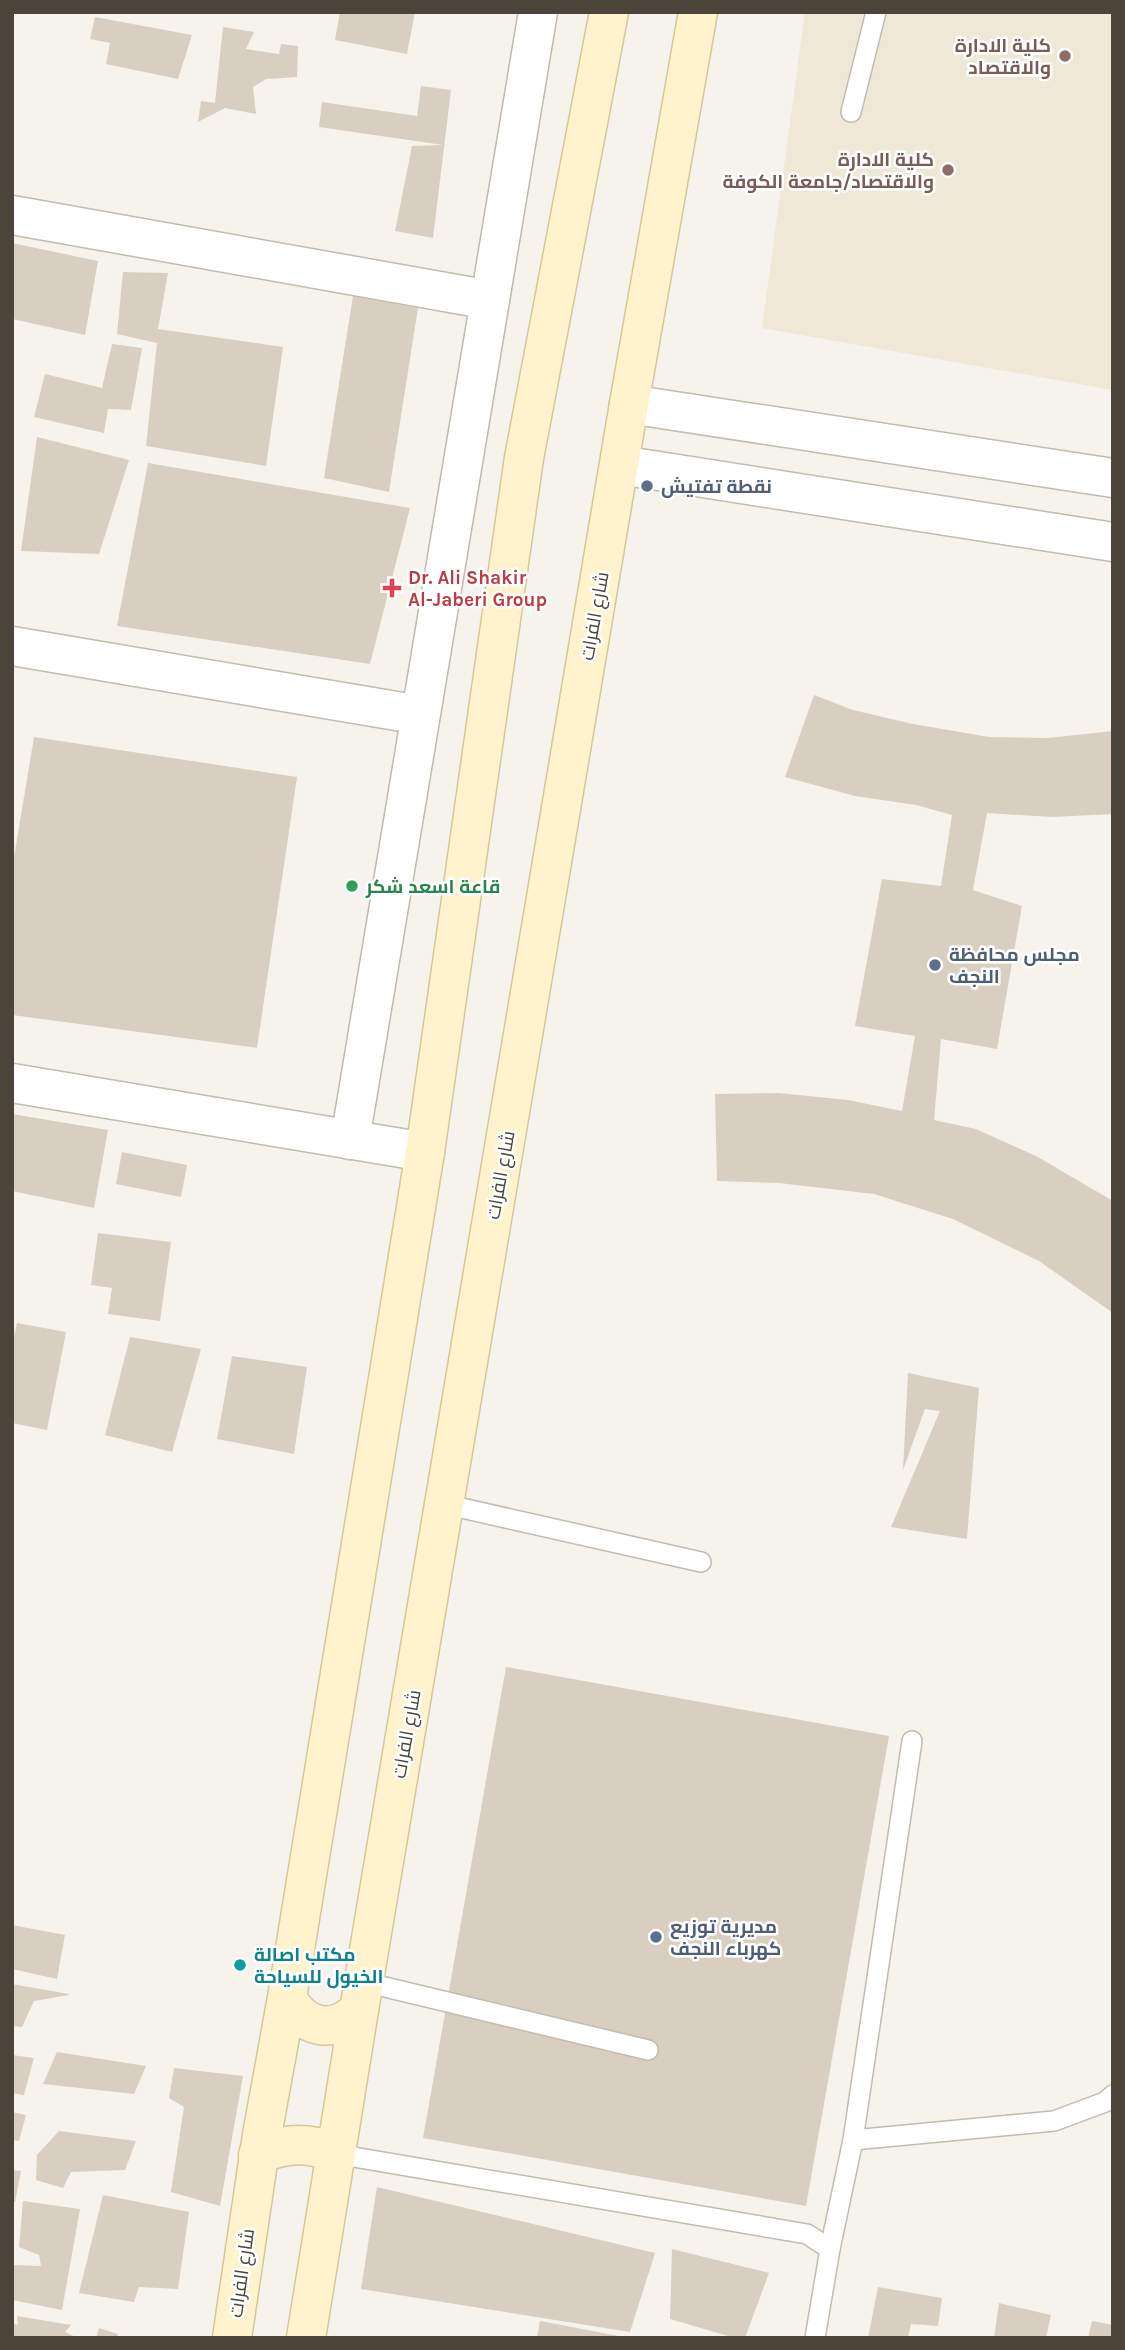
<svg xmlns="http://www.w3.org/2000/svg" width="1125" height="2350" viewBox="0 0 1125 2350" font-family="Karla,Cairo,sans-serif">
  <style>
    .education { fill: #efe8d6 }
    .building { fill: #d8cfc1 }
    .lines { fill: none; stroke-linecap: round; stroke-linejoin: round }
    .service-casing { stroke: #c2bbae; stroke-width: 22 }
    .minor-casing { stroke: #c2bbae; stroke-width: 41 }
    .tertiary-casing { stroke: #c2bbae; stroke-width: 41 }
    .secondary-casing { stroke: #d6c79b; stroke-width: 41 }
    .service { stroke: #fff; stroke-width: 19 }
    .minor { stroke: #fff; stroke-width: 38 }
    .tertiary { stroke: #fff; stroke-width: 38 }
    .secondary { stroke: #fff3cd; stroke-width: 38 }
    .education-dot { fill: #8d6e63; stroke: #fff; stroke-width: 2.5 }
    .service-dot { fill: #5c6f8a; stroke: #fff; stroke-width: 2.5 }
    .health-dot { fill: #e0444e; stroke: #fff; stroke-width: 2.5 }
    .leisure-dot { fill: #2e9e5b; stroke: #fff; stroke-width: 2.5 }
    .culture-dot { fill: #0f9aa8; stroke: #fff; stroke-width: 2.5 }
    .labels { text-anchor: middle; stroke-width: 5; stroke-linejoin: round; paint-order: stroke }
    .education-label { font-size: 19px; font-weight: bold; fill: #785e54; stroke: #fff; text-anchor: end }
    .service-label { font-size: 19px; font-weight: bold; fill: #4e5e75; stroke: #fff; text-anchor: start }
    .health-label { font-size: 19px; font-weight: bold; fill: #be3a42; stroke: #fff; text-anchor: start }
    .street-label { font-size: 19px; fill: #4b4439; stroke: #fff }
    .leisure-label { font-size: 19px; font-weight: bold; fill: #27864d; stroke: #fff; text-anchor: start }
    .culture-label { font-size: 19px; font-weight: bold; fill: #0d838f; stroke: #fff; text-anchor: start }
  </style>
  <rect width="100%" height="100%" fill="#f6f3ec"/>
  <path class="education" d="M805 12H1113V390L762 328Z"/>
  <g class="building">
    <path d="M340 12H415L407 54 335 40Z"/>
    <path d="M95 17 192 35 178 79 106 64 110 43 90 39Z"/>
    <path d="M223 27 254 32 246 49 279 54 281 44 298 46 297 77 266 79 253 87 256 114 225 108 198 122 201 101 215 103Z"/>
    <path d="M421 86 451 90 433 238 395 231 412 146 443 145 319 127 322 102 417 116Z"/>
    <path d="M12 243 98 261 85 335 12 319Z"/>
    <path d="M123 272 168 273 158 329 283 347 266 466 146 446 157 343 117 334Z"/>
    <path d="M353 296 418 308 389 492 324 478Z"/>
    <path d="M112 344 142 348 131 410 108 409 104 433 34 417 45 374 102 388Z"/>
    <path d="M37 437 129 460 99 554 21 551Z"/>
    <path d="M148 463 410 508 370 664 117 626Z"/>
    <path d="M814 695 853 710 913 724 989 737 1048 738 1113 731V814L1052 817 987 813 973 890 1022 906 997 1049 941 1039 934 1120 976 1129 1036 1156 1113 1201V1313L1039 1261 953 1219 874 1194 779 1183 717 1181 715 1094 779 1093 848 1100 902 1111 915 1036 855 1026 882 879 941 886 952 815 916 805 855 796 785 777Z"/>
    <path d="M34 737 297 777 257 1048 12 1015V869Z"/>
    <path d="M12 1114 108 1130 94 1208 12 1191Z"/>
    <path d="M122 1152 187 1165 181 1197 116 1184Z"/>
    <path d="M98 1233 171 1242 160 1321 108 1314 112 1288 91 1285Z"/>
    <path d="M17 1323 66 1332 47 1430 12 1423V1346Z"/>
    <path d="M130 1337 201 1349 172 1452 105 1435Z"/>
    <path d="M232 1356 307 1367 294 1454 217 1439Z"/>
    <path d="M908 1373 979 1388 967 1539 891 1527 940 1411 925 1409 903 1470Z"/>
    <path d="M506 1667 889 1736 806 2206 423 2138Z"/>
    <path d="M12 1925 65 1935 57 1979 12 1969Z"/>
    <path d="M12 1984 69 1994V1995L34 2001 22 2027 12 2026Z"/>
    <path d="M57 2052 146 2066 134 2094 43 2084Z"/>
    <path d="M12 2055 34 2058 24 2095 12 2093Z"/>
    <path d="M174 2068 243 2076 220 2206 171 2192 184 2107 169 2098Z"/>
    <path d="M12 2112 26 2115 19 2141 12 2140Z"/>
    <path d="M59 2131 136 2141 125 2170 71 2172 63 2188 36 2180 37 2155Z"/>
    <path d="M12 2170 21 2171 15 2202H12Z"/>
    <path d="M377 2187 655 2253 630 2332 361 2289Z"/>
    <path d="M103 2195 189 2212 178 2289 139 2287 134 2302 79 2293Z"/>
    <path d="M23 2201 80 2209 62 2310 12 2300V2265L41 2266 39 2255 19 2247Z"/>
    <path d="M672 2249 769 2273 745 2338H735L670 2319Z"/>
    <path d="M878 2287 942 2298 938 2326 911 2324 908 2338H868Z"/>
    <path d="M999 2303 1051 2315 1046 2338H994Z"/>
    <path d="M17 2316 71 2325 65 2332 78 2338H12V2323L18 2325Z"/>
    <path d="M540 2321 619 2336V2338H537Z"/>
    <path d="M1092 2321 1113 2325V2338H1088Z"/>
    <path d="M99 2328 118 2334 117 2338H96Z"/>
  </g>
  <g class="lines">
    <defs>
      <g id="service">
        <path d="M851 112 876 12"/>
        <path d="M444 1504 701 1562"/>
        <path d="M364 1982 648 2050"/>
        <path d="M853 2140 1054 2121 1105 2102 1113 2095"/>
        <path d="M336 2154 807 2234 830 2249 815 2338"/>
        <path d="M830 2249 853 2140 912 1741"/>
      </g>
      <g id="minor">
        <path d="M12 215 490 300"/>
        <path d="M12 646 420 715"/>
        <path d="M12 1083 425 1152"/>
        <path d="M350 1140 538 12"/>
      </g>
      <g id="tertiary">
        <path d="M629 404 1113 478"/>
        <path d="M620 465 1113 542"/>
      </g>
      <g id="secondary">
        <path d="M287 1998C304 2029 333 2035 359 2010"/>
        <path d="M258 2155C284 2143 310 2141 336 2154"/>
        <path d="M232 2338 262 2135 287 1998 425 1152 524 458 609 12"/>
        <path d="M306 2338 359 2010 629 404 698 12"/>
      </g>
    </defs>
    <use href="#service" class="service-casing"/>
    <use href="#minor" class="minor-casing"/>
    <use href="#tertiary" class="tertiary-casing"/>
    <use href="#secondary" class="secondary-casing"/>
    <use href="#service" class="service"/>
    <use href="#minor" class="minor"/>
    <use href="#tertiary" class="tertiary"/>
    <use href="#secondary" class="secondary"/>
  </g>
  <g class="education-dot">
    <circle cx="1065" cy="56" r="7"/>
    <circle cx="948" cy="170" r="7"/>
  </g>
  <g class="service-dot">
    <circle cx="647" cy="486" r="7"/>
    <circle cx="935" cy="965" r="7"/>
    <circle cx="656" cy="1937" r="7"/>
  </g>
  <path class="health-dot" d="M388.5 577.5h7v7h7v7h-7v7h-7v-7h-7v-7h7z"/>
  <circle class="leisure-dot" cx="352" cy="886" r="7"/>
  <circle class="culture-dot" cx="240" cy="1965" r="7"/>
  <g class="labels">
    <g class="education-label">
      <text x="1051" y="52">كلية الادارة<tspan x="1051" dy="22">والاقتصاد</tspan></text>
      <text x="934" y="166">كلية الادارة<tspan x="934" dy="22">والاقتصاد/جامعة الكوفة</tspan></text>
    </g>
    <g class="service-label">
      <text x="661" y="493">نقطة تفتيش</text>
      <text x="949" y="961">مجلس محافظة<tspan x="949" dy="22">النجف</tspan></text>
      <text x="670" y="1933">مديرية توزيع<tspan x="670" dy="22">كهرباء النجف</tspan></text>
    </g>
    <g class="health-label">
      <text x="408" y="584">Dr. Ali Shakir<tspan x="408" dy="22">Al-Jaberi Group</tspan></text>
    </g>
    <g class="street-label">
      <text transform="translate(594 616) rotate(-80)" y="7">شارع الفرات</text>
      <text transform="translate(500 1175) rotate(-80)" y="7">شارع الفرات</text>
      <text transform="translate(406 1734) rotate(-80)" y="7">شارع الفرات</text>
      <text transform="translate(241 2273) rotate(-82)" y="7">شارع الفرات</text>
    </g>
    <g class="leisure-label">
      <text x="366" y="893">قاعة اسعد شكر</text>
    </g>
    <g class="culture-label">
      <text x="254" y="1961">مكتب اصالة<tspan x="254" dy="22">الخيول للسياحة</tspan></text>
    </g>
  </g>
  <rect width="1125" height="2350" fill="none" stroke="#4b4439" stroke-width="28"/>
</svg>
